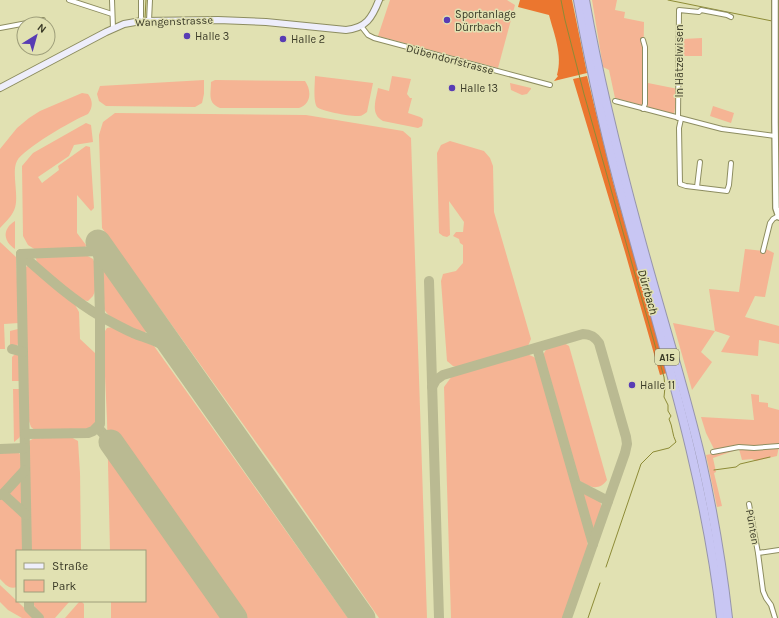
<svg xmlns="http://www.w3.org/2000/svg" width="779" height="618" viewBox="0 0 779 618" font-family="Karla,sans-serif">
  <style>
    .green { fill: #f5b494 }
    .forest { fill: #eb762f }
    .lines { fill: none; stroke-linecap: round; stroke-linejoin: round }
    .stream { stroke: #8d8b36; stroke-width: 1 }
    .taxiway { stroke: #baba92; stroke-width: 10 }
    .runway { stroke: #baba92; stroke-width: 25 }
    .minor-casing { stroke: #8d8d60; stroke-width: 6 }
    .tertiary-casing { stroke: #8d8d60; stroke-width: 8 }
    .secondary-casing { stroke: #8d8d60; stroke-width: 8 }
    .motorway-casing { stroke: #9695ac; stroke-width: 10 }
    .minor { stroke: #fff; stroke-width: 4 }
    .tertiary { stroke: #fff; stroke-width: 5.5 }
    .secondary { stroke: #eeeefb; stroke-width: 6 }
    .motorway { stroke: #c8c6f3; stroke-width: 8 }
    .poi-dot { fill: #583cb4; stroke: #e1e1b2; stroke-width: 1.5 }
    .labels { text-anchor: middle; stroke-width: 3; stroke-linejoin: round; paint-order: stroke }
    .shield { fill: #e1e1b2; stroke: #6c6c51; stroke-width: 1 }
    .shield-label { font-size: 10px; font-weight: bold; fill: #3a3a27 }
    .poi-label { font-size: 11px; fill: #3a3a27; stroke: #e1e1b2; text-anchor: start }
    .street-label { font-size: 11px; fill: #3a3a27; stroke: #e1e1b2 }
    .water-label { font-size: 12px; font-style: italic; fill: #302f17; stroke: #e1e1b2 }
  </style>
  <rect width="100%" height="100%" fill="#e1e1b2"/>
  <g class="green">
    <path d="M390 0H507L515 5 498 68 378 36Z"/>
    <path d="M592 0H617L615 10 625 12 624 18 644 22 643 82 678 89 674 114 615 98 609 70 603 67Z"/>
    <path d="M702 38V56H683V39Z"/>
    <path d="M315 76 373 83 367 112C364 114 362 116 359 116 352 117 321 111 317 107 313 101 315 83 315 76Z"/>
    <path d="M392 76 411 79 407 94 410 98H412L408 113 420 117 423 119 422 126 418 128 383 121C370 114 376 100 378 88L389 91Z"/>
    <path d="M204 80V94L202 103 195 107 106 106 99 101 97 94 100 86Z"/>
    <path d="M215 80 305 81C312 91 311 104 299 108H220C207 103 211 94 211 82Z"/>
    <path d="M510 83 531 88V89L527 94 522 95 511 90Z"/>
    <path d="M82 93 88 94C93 101 93 107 88 114 73 120 23 149 17 161 14 167 15 173 15 179 17 206 19 209 0 228V149L17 128 29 118 40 111Z"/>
    <path d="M713 106 734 113 731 123 710 116Z"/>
    <path d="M115 113 306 115 403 131 411 138 427 618H379L279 474 102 228 99 135 103 122Z"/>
    <path d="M86 123 91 125 93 142 74 145 69 156 38 177 42 183 59 170 58 166 86 146 90 147 94 208 91 211 77 195V233L86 245 85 248 36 250 28 245 23 236 22 166 33 153Z"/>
    <path d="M450 141 484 151 490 158 493 166 494 212 531 339 528 346 521 350 460 368 453 366 447 361 441 281 443 274 456 271 463 263V245L460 243 459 239 453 236 456 232H463L464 222 449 201 450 235 447 237 443 236 439 233 437 153 441 145Z"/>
    <path d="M15 221V249C3 241 2 229 15 221Z"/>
    <path d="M0 242 16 257 19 323 4 324 5 349H0Z"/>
    <path d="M745 249 764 251 766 249 774 253 765 297 755 296 745 317 779 326V344L759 340 758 356 721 352 730 336 715 331 701 352 712 362 692 390 673 323 715 331 709 289 739 292Z"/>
    <path d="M86 255 93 259 96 266 95 291 93 296 88 301 81 300 61 286 37 264 36 258 39 256Z"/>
    <path d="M27 266 33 267 74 303 79 312 80 339 95 353 98 417 93 426 85 430 36 431 31 427 28 418 24 270Z"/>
    <path d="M103 269 147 329 145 333C130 327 106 322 102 303 100 293 102 281 101 271Z"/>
    <path d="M113 327 154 346 348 618H111V601H145V551H110L107 419 103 334 107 328Z"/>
    <path d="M18 329 19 330V343L15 348 12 349 10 347V331Z"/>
    <path d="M564 343 569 346 607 480C599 492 587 487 578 479L544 363 543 355 547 348Z"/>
    <path d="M15 354H18L20 358V381H12V357Z"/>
    <path d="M527 354 534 357 538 361 584 522 588 546 584 561 564 618H451L444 387 452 376Z"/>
    <path d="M13 389H21L22 433 19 438 14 442Z"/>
    <path d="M751 394 759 395V402L768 403V407L779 410V446L777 456 756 461 752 459 742 460 739 449 713 458 716 472 714 473 722 506 717 507 706 455 716 453 706 433 701 417 754 420Z"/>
    <path d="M69 436 78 441 80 473 81 551H30L28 447 29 441 36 437Z"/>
    <path d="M0 450C9 450 18 448 22 458L24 551H17V587C9 590 5 584 0 579Z"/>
    <path d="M582 491C587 494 595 496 599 500 606 509 596 525 593 534Z"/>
    <path d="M0 585 35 618H22L8 610 0 602Z"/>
    <path d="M32 601H68L69 602 55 618H43L36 609Z"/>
    <path d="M79 602H82L84 604V618H65Z"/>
  </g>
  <g class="forest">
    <path d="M520 0H572L587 73 554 81 558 76 557 75C563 55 554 34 549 15L518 7Z"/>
    <path d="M587 76 613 182 667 373 660 375 625 252 573 79Z"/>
  </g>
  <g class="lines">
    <g class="stream">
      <path d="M383 0H384"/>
      <path d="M561 0 565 20 584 94 664 377 665 387 664 397 668 405V411L671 416 669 419C673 427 672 435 676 442L669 448 653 452 641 464 606 567"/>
      <path d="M668 0 772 21"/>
      <path d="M145 18 146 0"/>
      <path d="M714 470 736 467 740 464 770 457"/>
      <path d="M588 618 600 583"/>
    </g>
    <g class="taxiway">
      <path d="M21 254 27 551"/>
      <path d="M21 254C46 276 71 299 100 316 111 322 122 328 133 333 148 339 164 343 177 354"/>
      <path d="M21 254 98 251"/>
      <path d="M429 281 439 618"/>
      <path d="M537 348 593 544 567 618"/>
      <path d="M12 349 23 352"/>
      <path d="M432 387 436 380 443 375 583 334C591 334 595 337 599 343L626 437 627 444 625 453 593 544"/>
      <path d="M98 428 111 442"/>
      <path d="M25 434 88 433 93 431 100 424V315L98 242"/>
      <path d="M0 449 25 448"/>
      <path d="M577 485 608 501"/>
      <path d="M3 494 25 470"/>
      <path d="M0 495 3 494 26 515"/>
      <path d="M29 601V608L39 618"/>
    </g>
    <g class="runway">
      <path d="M98 242 363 618"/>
      <path d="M111 442 235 618"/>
    </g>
    <defs>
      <g id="minor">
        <path d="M69 0 112 14"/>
        <path d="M112 0 113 28"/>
        <path d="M141 21V0"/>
        <path d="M149 21 150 0"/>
        <path d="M361 26 368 35 374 38 550 85"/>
        <path d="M0 28 43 20"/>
        <path d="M643 40 645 47V104L643 109"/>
        <path d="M615 101 722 129 775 136"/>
        <path d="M678 118 679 10 699 12 701 10 727 15 731 17"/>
        <path d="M681 119 679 128 680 184 686 186 727 191 729 185 731 163"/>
        <path d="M697 187 700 162"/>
        <path d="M763 251 770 223 773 219 778 216"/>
        <path d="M713 452 739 447 754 448 779 446"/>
        <path d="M749 504 758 553 779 550"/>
        <path d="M758 553 763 591 766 598 771 605 775 618"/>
      </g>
      <path id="tertiary" d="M775 0V122L776 208 779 217"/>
      <path id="secondary" d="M0 88 106 32 124 24 141 21 218 20 266 22 346 30C366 28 372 18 379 0"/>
      <g id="motorway">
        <path d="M578 0C591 72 607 144 627 215 664 350 705 478 721 618"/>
        <path d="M585 0C599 79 618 156 639 233 659 308 683 382 701 458 713 511 722 564 728 618"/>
      </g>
    </defs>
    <use href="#minor" class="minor-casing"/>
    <use href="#tertiary" class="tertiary-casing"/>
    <use href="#secondary" class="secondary-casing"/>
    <use href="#motorway" class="motorway-casing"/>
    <use href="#minor" class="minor"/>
    <use href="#tertiary" class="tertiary"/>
    <use href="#secondary" class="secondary"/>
    <use href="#motorway" class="motorway"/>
  </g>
  <g class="poi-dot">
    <circle cx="447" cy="20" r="4"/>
    <circle cx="187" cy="36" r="4"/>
    <circle cx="283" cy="39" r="4"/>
    <circle cx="452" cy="88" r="4"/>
    <circle cx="632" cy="385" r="4"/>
  </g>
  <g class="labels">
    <rect class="shield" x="655" y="349" width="24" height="16" rx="3"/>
    <g class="shield-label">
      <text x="667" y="361">A15</text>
    </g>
    <g class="poi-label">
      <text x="455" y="18">Sportanlage<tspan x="455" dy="13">Dürrbach</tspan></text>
      <text x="195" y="40">Halle 3</text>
      <text x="291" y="43">Halle 2</text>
      <text x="460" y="92">Halle 13</text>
      <text x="640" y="389">Halle 11</text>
    </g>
    <g class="street-label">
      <text transform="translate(174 21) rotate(-2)" y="4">Wangenstrasse</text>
      <text transform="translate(450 59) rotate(15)" y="4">Dübendorfstrasse</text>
      <text transform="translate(679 61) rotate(-90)" y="4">In Hätzelwisen</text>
      <text transform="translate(753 527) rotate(80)" y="4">Pünten</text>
    </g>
    <g class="water-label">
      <text transform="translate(648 292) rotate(74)" y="4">Dürrbach</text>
    </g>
  </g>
  <rect x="16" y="550" width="130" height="52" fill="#e1e1b2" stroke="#9e9e7a"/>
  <rect x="24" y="563" width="20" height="6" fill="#eeeefb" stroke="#9e9e7a"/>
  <text x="52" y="570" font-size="12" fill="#3a3a27">Straße</text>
  <rect x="24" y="580" width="20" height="12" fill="#f5b494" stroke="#9e9e7a"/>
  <text x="52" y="590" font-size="12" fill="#3a3a27">Park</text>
  <g transform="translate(36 36) rotate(37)"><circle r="19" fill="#e1e1b2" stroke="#9e9e7a"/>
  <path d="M0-3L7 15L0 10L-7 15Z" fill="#583cb4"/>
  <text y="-6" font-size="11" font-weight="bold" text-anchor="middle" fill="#3a3a27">N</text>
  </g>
</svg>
